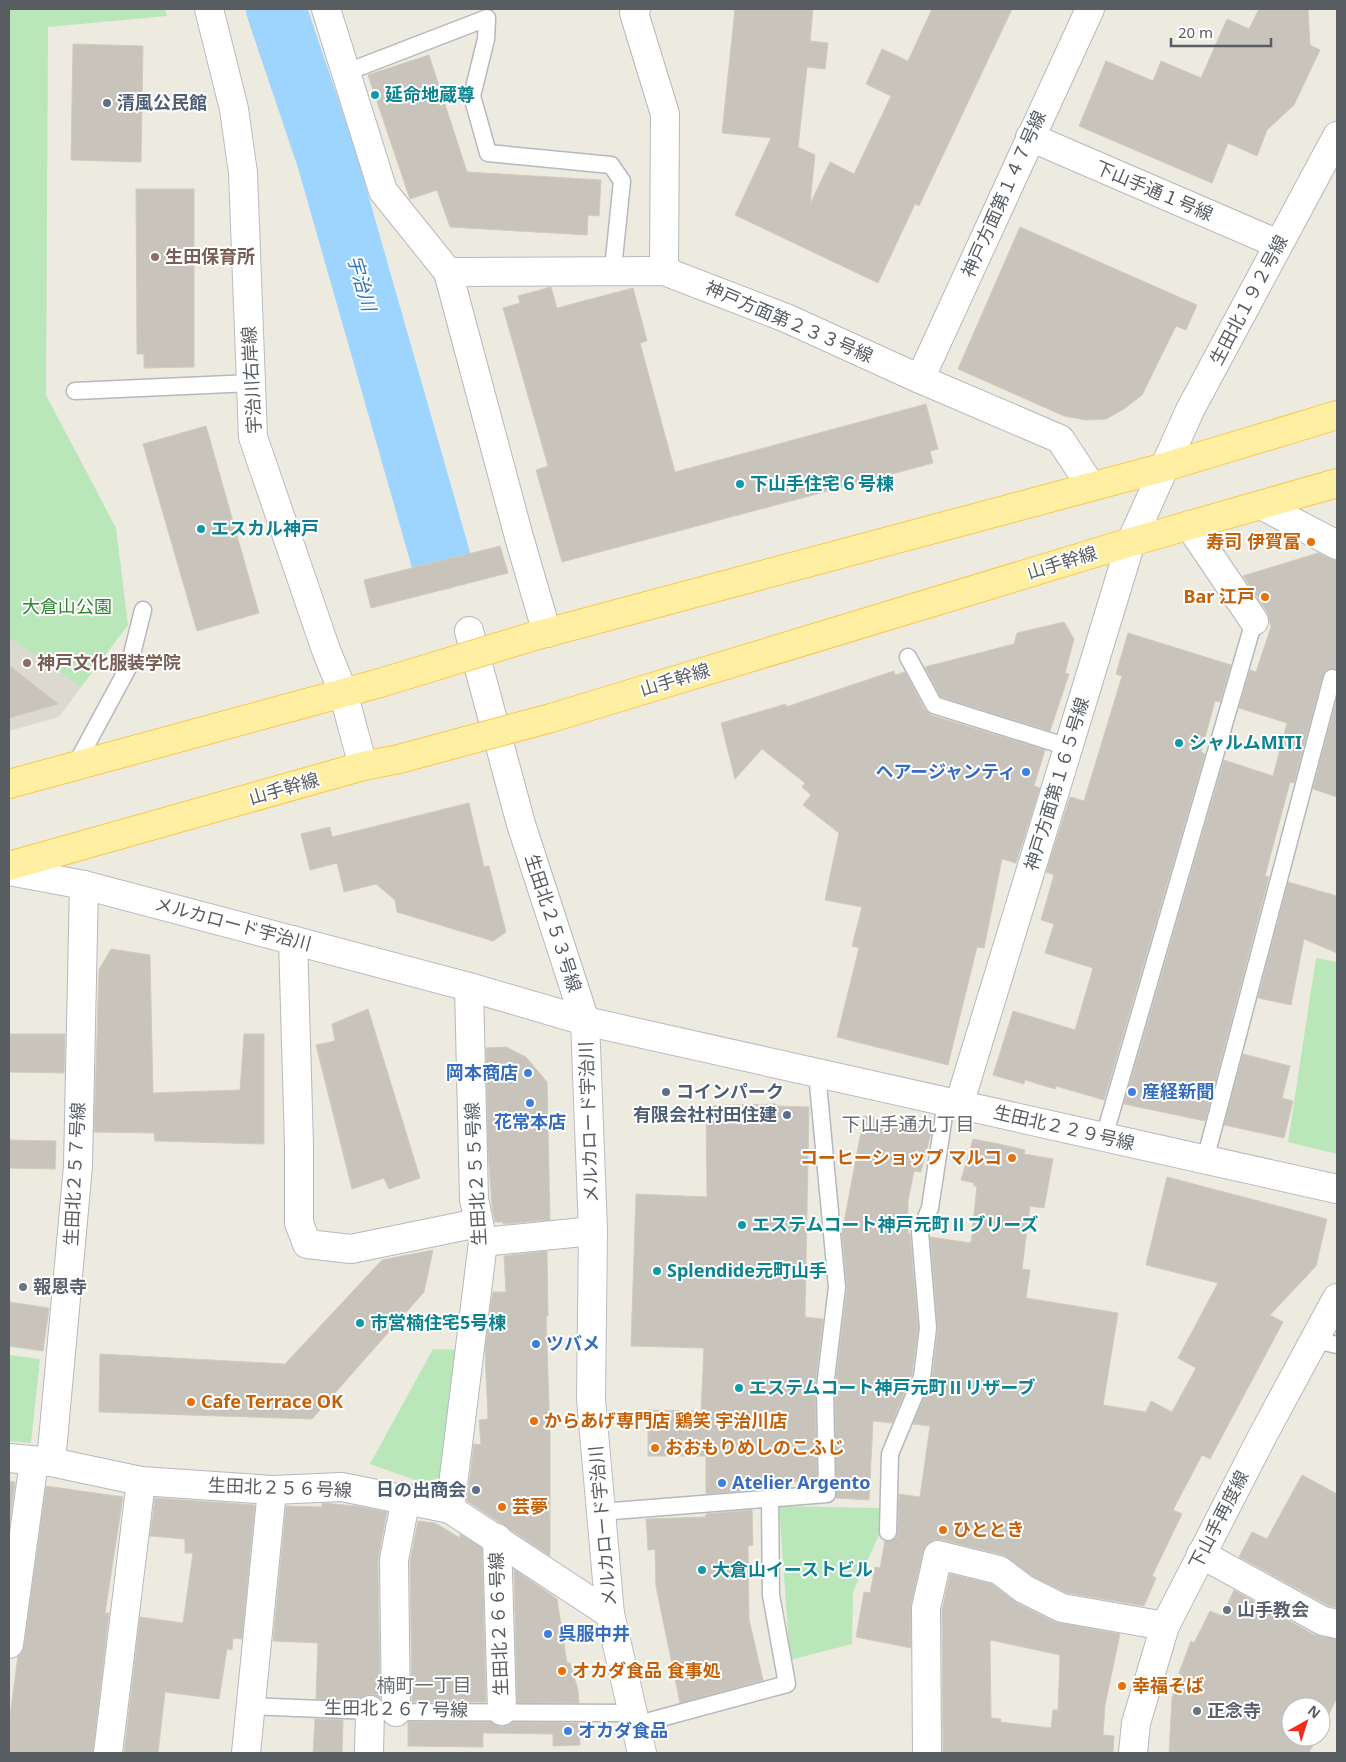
<svg xmlns="http://www.w3.org/2000/svg" width="1346" height="1762" viewBox="0 0 1346 1762" font-family="'Noto Sans','Noto Sans JP',sans-serif">
  <style>
    .education { fill: #dcd9ce }
    .green { fill: #bae7b9 }
    .lines { fill: none; stroke-linecap: round; stroke-linejoin: round }
    .river { stroke: #9dd5ff; stroke-width: 60 }
    .building { fill: #c8c4bc; stroke: #d2cbbd; fill-rule: evenodd }
    .lane-casing { stroke: #b5b8be; stroke-width: 19 }
    .street-casing { stroke: #b5b8be; stroke-width: 30 }
    .secondary-casing { stroke: #b8bcc3; stroke-width: 30 }
    .primary-casing { stroke: #fbc74a; stroke-width: 30 }
    .lane { stroke: #fff; stroke-width: 16 }
    .street { stroke: #fff; stroke-width: 28 }
    .secondary { stroke: #fff; stroke-width: 28 }
    .primary { stroke: #ffefa2; stroke-width: 28 }
    .primary-bridge-casing { stroke: #fbc74a; stroke-width: 30; stroke-linecap: butt }
    .primary-bridge { stroke: #ffefa2; stroke-width: 28 }
    .culture-dot { fill: #0f9aa8; stroke: #fff; stroke-width: 2 }
    .service-dot { fill: #5c6f8a; stroke: #fff; stroke-width: 2 }
    .education-dot { fill: #8d6e63; stroke: #fff; stroke-width: 2 }
    .food-dot { fill: #e8710a; stroke: #fff; stroke-width: 2 }
    .shop-dot { fill: #3f7fe0; stroke: #fff; stroke-width: 2 }
    .worship-dot { fill: #6b7280; stroke: #fff; stroke-width: 2 }
    .labels { text-anchor: middle; stroke-width: 4; stroke-linejoin: round; paint-order: stroke }
    .culture-label { font-size: 18px; font-weight: bold; fill: #0d838f; stroke: #fff; text-anchor: start }
    .service-label { font-size: 18px; font-weight: bold; fill: #4e5e75; stroke: #fff; text-anchor: start }
    .street-label { font-size: 18px; fill: #585d62; stroke: #fff }
    .education-label { font-size: 18px; font-weight: bold; fill: #785e54; stroke: #fff; text-anchor: start }
    .food-label { font-size: 18px; font-weight: bold; fill: #c56008; stroke: #fff; text-anchor: start }
    .park-label { font-size: 18px; fill: #2e8431; stroke: #fff }
    .shop-label { font-size: 18px; font-weight: bold; fill: #366cbe; stroke: #fff; text-anchor: start }
    .worship-label { font-size: 18px; font-weight: bold; fill: #5b616d; stroke: #fff; text-anchor: start }
    .water-label { font-size: 19px; font-style: italic; fill: #3476b8; stroke: #fff }
    .neighbourhood-label { font-size: 19px; fill: #696f74; stroke: #fff }
  </style>
  <rect width="100%" height="100%" fill="#edeadf"/>
  <path class="education" d="M9 638 81 687 59 717 9 731Z"/>
  <g class="green">
    <path d="M9 9H165L167 16 48 27 46 395 116 528 128 625 81 687 9 638Z"/>
    <path d="M1316 958 1337 962V1154L1288 1142Z"/>
    <path d="M433 1349 460 1350 444 1476 424 1483 370 1464Z"/>
    <path d="M9 1355 40 1359 31 1443 9 1441Z"/>
    <path d="M779 1506 879 1508V1535L853 1592 852 1644 790 1660Z"/>
  </g>
  <g class="lines">
    <path class="river" d="M276 9 327 160 441 560"/>
  </g>
  <g class="building">
    <path d="M735 9H813L810 41 828 43 825 69 807 67 798 147 815 155 810 204 830 162 854 174 891 96 866 84 882 49 908 61 932 9H1012L919 206 915 204 878 283 735 215 771 138 722 133Z"/>
    <path d="M1259 9H1308L1310 45 1320 50 1294 105 1267 130 1257 156 1228 143 1212 183 1079 126 1106 61 1153 81 1161 61 1201 78 1227 19 1249 29Z"/>
    <path d="M73 44 143 46 141 162 71 160Z"/>
    <path d="M429 55 467 172 601 180 599 216 588 215 587 235 450 227 437 190 410 199 368 75Z"/>
    <path d="M136 189H194V367L144 368V354H137Z"/>
    <path d="M1020 227 1197 305 1186 330 1176 326 1142 395 1124 409 1106 419 1086 420 1064 416 958 369Z"/>
    <path d="M551 287 557 308 633 288 647 341 640 343 675 472 926 404 938 449 930 451 933 463 562 562 536 470 548 466 503 308 520 303 518 296Z"/>
    <path d="M206 426 259 613 197 631 143 444Z"/>
    <path d="M500 546 508 573 371 608 364 580Z"/>
    <path d="M1318 553 1337 561V670L1329 669 1323 675 1294 783 1290 782 1265 876 1269 877 1205 1121 1124 1104 1224 760 1273 776 1287 723 1239 708 1250 670 1256 672 1271 627 1267 612 1243 576Z"/>
    <path d="M1064 622 1074 639 1065 673 1069 674 1050 731 941 697 925 667 1014 644 1017 633Z"/>
    <path d="M1128 633 1231 665 1220 702 1215 701 1201 752 1205 754 1104 1100 1056 1086 1055 1089 1025 1080 1024 1084 993 1075 1013 1011 1075 1030 1093 968 1045 953 1054 924 1041 920 1054 875 1046 872 1070 797 1084 801 1122 676 1116 674Z"/>
    <path d="M9 665 58 704 9 718Z"/>
    <path d="M894 671 895 675 905 672 925 710 931 715 1045 750 1034 786 1040 788 1016 863 1002 859 984 948 977 947 948 1065 837 1037 859 948 852 946 862 907 825 900 839 833 803 805 811 795 802 787 805 783 762 749 735 779 721 723 786 704V707Z"/>
    <path d="M1337 697V797L1313 789Z"/>
    <path d="M469 803 484 867 489 866 506 932 493 941 397 912 395 900 376 884 344 892 337 863 310 870 301 834 330 827 332 837Z"/>
    <path d="M1288 882 1337 896V953L1304 939 1291 1005 1258 998Z"/>
    <path d="M111 949 150 955 153 1093 240 1090 244 1034H264V1144L155 1141 154 1133 94 1132 99 970Z"/>
    <path d="M368 1009 420 1178 389 1189 384 1178 352 1189 316 1045 335 1041 332 1024Z"/>
    <path d="M9 1034H65L64 1073 9 1072Z"/>
    <path d="M506 1047 526 1057 547 1082 550 1220 503 1224V1222H495L492 1207 488 1151 486 1048Z"/>
    <path d="M1243 1054 1290 1066 1282 1098 1293 1101 1284 1138 1224 1125Z"/>
    <path d="M776 1104V1106L809 1107 805 1317 823 1319 815 1387 817 1482H757V1487H751V1490L706 1494V1456H648V1410L701 1411 704 1348 631 1346 636 1194 707 1197 706 1106Z"/>
    <path d="M864 1116 932 1129 921 1172 914 1171 908 1201V1233L910 1234 918 1328 912 1374 892 1423 873 1421 869 1500 836 1498 835 1388 847 1288 842 1233Z"/>
    <path d="M973 1139 999 1144 1025 1150 1024 1154 1053 1159 1044 1208 1030 1206 1022 1269 1030 1270 1026 1298 1118 1313 1103 1405 1146 1412 1151 1401 1172 1412 1196 1368 1178 1358 1218 1283 1146 1265 1167 1177 1327 1219 1316 1266 1270 1315 1283 1322 1210 1459 1202 1455 1173 1510 1182 1514 1152 1576 1156 1578 1144 1606 1067 1593 1032 1576 1003 1555 942 1540H934L927 1544 923 1552 911 1605V1648L856 1637 864 1592 870 1593 875 1567 880 1568 885 1541H892L897 1537 899 1494 920 1497 930 1426 913 1424 932 1378 938 1329 930 1237 971 1243 977 1186H974V1183L961 1180Z"/>
    <path d="M9 1140 56 1141 55 1169 9 1168Z"/>
    <path d="M433 1250 424 1292 312 1419 99 1412 100 1354 285 1364 382 1260Z"/>
    <path d="M547 1251 548 1316H546L550 1434V1556L467 1501 474 1444 481 1445 479 1420 488 1419 485 1350 488 1328H492L490 1309 493 1292H506L504 1256Z"/>
    <path d="M9 1302 49 1308 43 1351 9 1346Z"/>
    <path d="M1302 1475 1337 1494V1608L1329 1606 1239 1557 1252 1532 1267 1539Z"/>
    <path d="M9 1481 15 1482 9 1530Z"/>
    <path d="M46 1486 123 1497 105 1613H109L93 1753H9V1723L18 1656 24 1646Z"/>
    <path d="M155 1498 255 1505 242 1639 233 1638 232 1650 227 1649 219 1699 165 1692 158 1753H124L140 1617 183 1623 193 1553H185V1539L150 1536Z"/>
    <path d="M322 1503 356 1506 387 1512 378 1560 380 1699 370 1694 358 1700 316 1699 318 1643 273 1641 286 1506 322 1507Z"/>
    <path d="M752 1510 753 1545 748 1546 749 1619 763 1680 680 1703 656 1586 655 1549 648 1550 646 1519 705 1517 706 1514Z"/>
    <path d="M418 1521 435 1523 460 1538V1534L482 1548 486 1702H412L410 1561Z"/>
    <path d="M514 1569 557 1599 567 1663H570L578 1690 579 1703H517Z"/>
    <path d="M950 1574 992 1584 1017 1603 1055 1622 1120 1634 1105 1705 1103 1735 1114 1736 1113 1753H943L942 1610ZM990 1640 1060 1655 1058 1710H1053L1051 1728 1000 1722 1001 1719 991 1718Z"/>
    <path d="M1234 1590 1315 1635 1337 1639V1698L1321 1730V1707H1291V1737H1317L1309 1753H1169L1172 1698 1181 1674 1179 1673 1191 1641 1194 1643 1210 1611 1222 1616Z"/>
    <path d="M315 1719 343 1720 342 1753H313Z"/>
    <path d="M408 1722H492L502 1727 512 1722 579 1723 580 1745 553 1746V1734L483 1733V1747L408 1746Z"/>
  </g>
  <g class="lines">
    <defs>
      <g id="lane">
        <path d="M347 72 487 18 486 39 472 96 488 153 611 165 622 181 613 269"/>
        <path d="M75 391 251 383"/>
        <path d="M908 657 934 705 1068 747"/>
        <path d="M75 766 129 666 143 610"/>
        <path d="M1104 1137 1254 621"/>
        <path d="M1205 1160 1332 678"/>
        <path d="M1315 1340 1337 1345"/>
        <path d="M601 1512 827 1494 825 1387 837 1287 817 1073"/>
        <path d="M888 1532 890 1454 922 1377 928 1328 920 1232 930 1208 946 1102"/>
        <path d="M250 1706 396 1712 633 1713"/>
        <path d="M635 1725 787 1684 771 1595 770 1499"/>
      </g>
      <g id="street">
        <path d="M326 9 383 191 448 272 519 537 547 633"/>
        <path d="M636 9 634 13 665 114 664 271"/>
        <path d="M1030 137 1278 244"/>
        <path d="M448 272 664 271 786 318 920 379 1060 439 1091 486"/>
        <path d="M920 379 1090 9"/>
        <path d="M1261 505 1337 545"/>
        <path d="M1189 525 1254 621"/>
        <path d="M469 631 521 824 585 1021"/>
        <path d="M293 940 299 1145V1223L307 1244 351 1249 478 1223"/>
        <path d="M959 1105 1131 542 1190 410 1337 136"/>
        <path d="M483 1242 593 1231"/>
        <path d="M9 1458 51 1462 141 1481 272 1490 342 1487 450 1509 610 1614"/>
        <path d="M51 1462 78 1166 84 885"/>
        <path d="M450 1509 483 1242 474 1199 469 987"/>
        <path d="M497 1538 502 1711"/>
        <path d="M1201 1554 1323 1621 1337 1624"/>
        <path d="M9 1644 34 1461"/>
        <path d="M396 1712 394 1560 406 1498"/>
        <path d="M108 1753 141 1481"/>
        <path d="M246 1753 272 1490"/>
        <path d="M369 1753 370 1710"/>
        <path d="M927 1753 926 1608 938 1555 999 1570 1024 1589 1062 1608 1165 1626"/>
        <path d="M1133 1753 1136 1723 1165 1626 1263 1435 1337 1298"/>
      </g>
      <g id="secondary">
        <path d="M209 9 234 109 243 173 253 437 326 650 343 692 363 766"/>
        <path d="M9 871 84 885 469 987 585 1021 1337 1189"/>
        <path d="M585 1021 593 1231 591 1399 610 1614 642 1753"/>
      </g>
      <g id="primary">
        <path d="M531 637 1165 467 1337 415"/>
        <path d="M551 718 1131 542 1337 483"/>
        <path d="M9 784 380 683"/>
        <path d="M9 866 363 766 399 759"/>
      </g>
    </defs>
    <use href="#lane" class="lane-casing"/>
    <use href="#street" class="street-casing"/>
    <use href="#secondary" class="secondary-casing"/>
    <use href="#primary" class="primary-casing"/>
    <use href="#lane" class="lane"/>
    <use href="#street" class="street"/>
    <use href="#secondary" class="secondary"/>
    <use href="#primary" class="primary"/>
    <defs>
      <g id="primary-bridge">
        <path d="M380 683 531 637"/>
        <path d="M399 759 551 718"/>
      </g>
    </defs>
    <use href="#primary-bridge" class="primary-bridge-casing"/>
    <use href="#primary-bridge" class="primary-bridge"/>
  </g>
  <g class="culture-dot">
    <circle cx="375" cy="95" r="5"/>
    <circle cx="740" cy="484" r="5"/>
    <circle cx="201" cy="529" r="5"/>
    <circle cx="1179" cy="743" r="5"/>
    <circle cx="742" cy="1225" r="5"/>
    <circle cx="657" cy="1271" r="5"/>
    <circle cx="360" cy="1323" r="5"/>
    <circle cx="739" cy="1388" r="5"/>
    <circle cx="702" cy="1570" r="5"/>
  </g>
  <g class="service-dot">
    <circle cx="107" cy="103" r="5"/>
    <circle cx="666" cy="1092" r="5"/>
    <circle cx="787" cy="1115" r="5"/>
    <circle cx="476" cy="1490" r="5"/>
  </g>
  <g class="education-dot">
    <circle cx="155" cy="257" r="5"/>
    <circle cx="27" cy="663" r="5"/>
  </g>
  <g class="food-dot">
    <circle cx="1311" cy="542" r="5"/>
    <circle cx="1265" cy="597" r="5"/>
    <circle cx="1012" cy="1158" r="5"/>
    <circle cx="191" cy="1402" r="5"/>
    <circle cx="534" cy="1421" r="5"/>
    <circle cx="655" cy="1448" r="5"/>
    <circle cx="502" cy="1507" r="5"/>
    <circle cx="943" cy="1530" r="5"/>
    <circle cx="562" cy="1671" r="5"/>
    <circle cx="1122" cy="1686" r="5"/>
  </g>
  <g class="shop-dot">
    <circle cx="1026" cy="772" r="5"/>
    <circle cx="528" cy="1073" r="5"/>
    <circle cx="1132" cy="1092" r="5"/>
    <circle cx="530" cy="1103" r="5"/>
    <circle cx="536" cy="1344" r="5"/>
    <circle cx="722" cy="1483" r="5"/>
    <circle cx="548" cy="1634" r="5"/>
    <circle cx="568" cy="1731" r="5"/>
  </g>
  <g class="worship-dot">
    <circle cx="23" cy="1287" r="5"/>
    <circle cx="1227" cy="1610" r="5"/>
    <circle cx="1197" cy="1711" r="5"/>
  </g>
  <g class="labels">
    <g class="culture-label">
      <text x="385" y="101">延命地蔵尊</text>
      <text x="750" y="490">下山手住宅６号棟</text>
      <text x="211" y="535">エスカル神戸</text>
      <text x="1189" y="749">シャルムMITI</text>
      <text x="752" y="1231">エステムコート神戸元町Ⅱブリーズ</text>
      <text x="667" y="1277">Splendide元町山手</text>
      <text x="370" y="1329">市営楠住宅5号棟</text>
      <text x="749" y="1394">エステムコート神戸元町Ⅱリザーブ</text>
      <text x="712" y="1576">大倉山イーストビル</text>
    </g>
    <g class="service-label">
      <text x="117" y="109">清風公民館</text>
      <text x="676" y="1098">コインパーク</text>
      <text x="777" y="1121" text-anchor="end">有限会社村田住建</text>
      <text x="466" y="1496" text-anchor="end">日の出商会</text>
    </g>
    <g class="street-label">
      <text transform="translate(1154 191) rotate(23)" y="6">下山手通１号線</text>
      <text transform="translate(1004 194) rotate(-66)" y="6">神戸方面第１４７号線</text>
      <text transform="translate(1249 300) rotate(-62)" y="6">生田北１９２号線</text>
      <text transform="translate(789 322) rotate(23)" y="6">神戸方面第２３３号線</text>
      <text transform="translate(252 380) rotate(-93)" y="6">宇治川右岸線</text>
      <text transform="translate(1062 563) rotate(-17)" y="6">山手幹線</text>
      <text transform="translate(675 680) rotate(-17)" y="6">山手幹線</text>
      <text transform="translate(1057 784) rotate(-73)" y="6">神戸方面第１６５号線</text>
      <text transform="translate(284 789) rotate(-16)" y="6">山手幹線</text>
      <text transform="translate(553 923) rotate(72)" y="6">生田北２５３号線</text>
      <text transform="translate(233 924) rotate(15)" y="6">メルカロード宇治川</text>
      <text transform="translate(589 1122) rotate(-92)" y="6">メルカロード宇治川</text>
      <text transform="translate(1064 1128) rotate(13)" y="6">生田北２２９号線</text>
      <text transform="translate(75 1174) rotate(-87)" y="6">生田北２５７号線</text>
      <text transform="translate(476 1174) rotate(-93)" y="6">生田北２５５号線</text>
      <text transform="translate(280 1488) rotate(2)" y="6">生田北２５６号線</text>
      <text transform="translate(1219 1520) rotate(-63)" y="6">下山手再度線</text>
      <text transform="translate(603 1526) rotate(-95)" y="6">メルカロード宇治川</text>
      <text transform="translate(499 1624) rotate(-92)" y="6">生田北２６６号線</text>
      <text transform="translate(396 1709) rotate(1)" y="6">生田北２６７号線</text>
    </g>
    <g class="education-label">
      <text x="165" y="263">生田保育所</text>
      <text x="37" y="669">神戸文化服装学院</text>
    </g>
    <g class="food-label">
      <text x="1301" y="548" text-anchor="end">寿司 伊賀富</text>
      <text x="1255" y="603" text-anchor="end">Bar 江戸</text>
      <text x="1002" y="1164" text-anchor="end">コーヒーショップ マルコ</text>
      <text x="201" y="1408">Cafe Terrace OK</text>
      <text x="544" y="1427">からあげ専門店 鶏笑 宇治川店</text>
      <text x="665" y="1454">おおもりめしのこふじ</text>
      <text x="512" y="1513">芸夢</text>
      <text x="953" y="1536">ひととき</text>
      <text x="572" y="1677">オカダ食品 食事処</text>
      <text x="1132" y="1692">幸福そば</text>
    </g>
    <g class="park-label">
      <text x="67" y="613">大倉山公園</text>
    </g>
    <g class="shop-label">
      <text x="1016" y="778" text-anchor="end">ヘアージャンティ</text>
      <text x="518" y="1079" text-anchor="end">岡本商店</text>
      <text x="1142" y="1098">産経新聞</text>
      <text x="530" y="1128" text-anchor="middle">花常本店</text>
      <text x="546" y="1350">ツバメ</text>
      <text x="732" y="1489">Atelier Argento</text>
      <text x="558" y="1640">呉服中井</text>
      <text x="578" y="1737">オカダ食品</text>
    </g>
    <g class="worship-label">
      <text x="33" y="1293">報恩寺</text>
      <text x="1237" y="1616">山手教会</text>
      <text x="1207" y="1717">正念寺</text>
    </g>
    <g class="water-label">
      <text transform="translate(362 283) rotate(74)" y="7">宇治川</text>
    </g>
    <g class="neighbourhood-label">
      <text x="908" y="1131">下山手通九丁目</text>
      <text x="424" y="1692">楠町一丁目</text>
    </g>
  </g>
  <rect width="1346" height="1762" fill="none" stroke="#585d62" stroke-width="20"/>
  <g transform="translate(1306 1722) rotate(39)"><circle r="24" fill="#ffffff" stroke="#bcbec0"/>
  <path d="M0-4L9 19L0 12L-9 19Z" fill="#f42c1e"/>
  <text y="-8" font-size="14" font-weight="bold" text-anchor="middle" fill="#585d62">N</text>
  </g>
  <path d="M1171 38v8h100v-8" fill="none" stroke="#585d62" stroke-width="2.5"/>
  <text x="1178" y="38" font-size="15" fill="#585d62" stroke="#ffffff" stroke-width="4" paint-order="stroke">20 m</text>
</svg>
